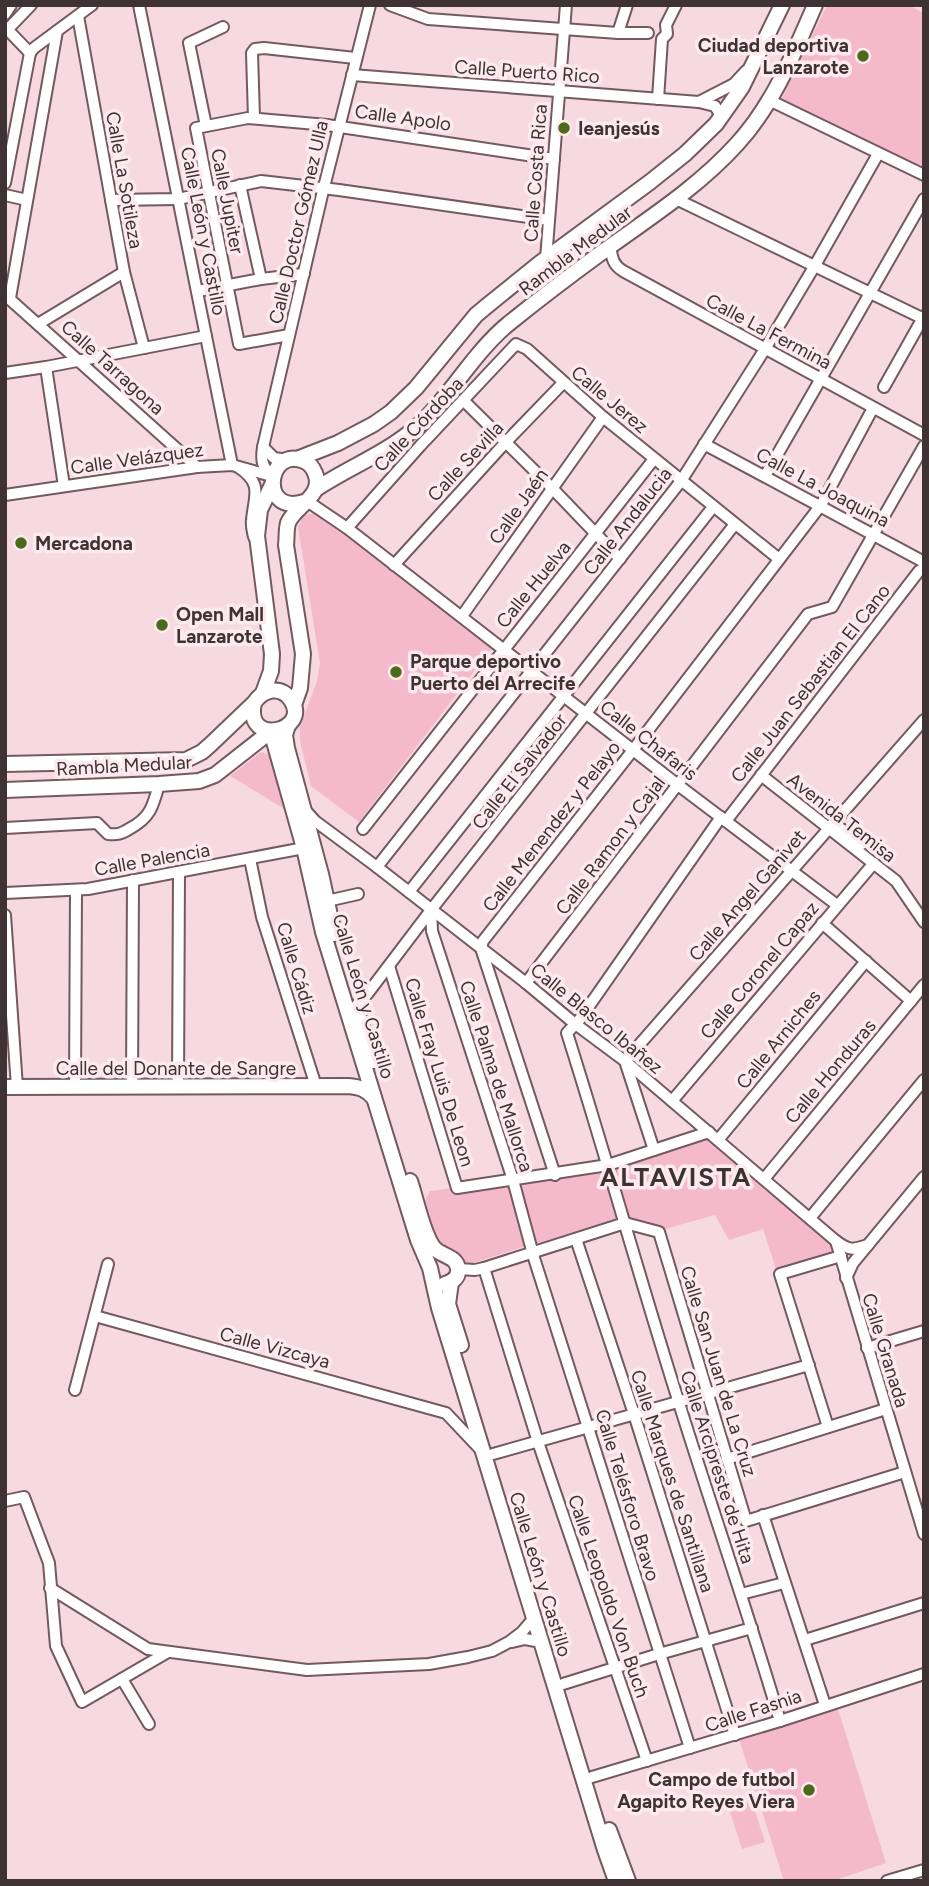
<svg xmlns="http://www.w3.org/2000/svg" width="929" height="1886" viewBox="0 0 929 1886" font-family="Figtree,sans-serif">
  <style>
    .green { fill: #f4bacc }
    .lines { fill: none; stroke-linecap: round; stroke-linejoin: round }
    .minor-casing { stroke: #735960; stroke-width: 14 }
    .major-casing { stroke: #735960; stroke-width: 18 }
    .minor { stroke: #fff; stroke-width: 10 }
    .major { stroke: #fff; stroke-width: 14 }
    .poi-dot { fill: #4c691c; stroke: #fceaef; stroke-width: 2.5 }
    .labels { text-anchor: middle; stroke-width: 7; stroke-linejoin: round; paint-order: stroke }
    .poi-label { font-size: 19px; font-weight: bold; fill: #3e3235; stroke: #fceaef; text-anchor: start }
    .street-label { font-size: 19px; fill: #3e3235; stroke: #fceaef }
    .district-label { font-size: 26px; font-weight: bold; letter-spacing: 2px; fill: #3e3235; stroke: #fceaef }
  </style>
  <rect width="100%" height="100%" fill="#f7d9e1"/>
  <g class="green">
    <path d="M827 5H908L924 13V171L781 100Z"/>
    <path d="M316 513 492 648 359 822 311 786 300 741V727L317 681 320 663 298 527 304 515Z"/>
    <path d="M261 752 273 756 288 811 230 776Z"/>
    <path d="M706 1137 834 1245 837 1254 777 1272 763 1229 729 1240 715 1215 665 1229 661 1226 629 1219 613 1166Z"/>
    <path d="M605 1169 620 1217 536 1244 520 1183Z"/>
    <path d="M509 1185 526 1246 470 1264 465 1263 454 1252 437 1243C430 1226 418 1209 430 1191L453 1188 455 1194Z"/>
    <path d="M838 1709 886 1863 832 1881H784L739 1739Z"/>
    <path d="M750 1795 765 1842 742 1849 727 1803Z"/>
  </g>
  <g class="lines">
    <defs>
      <g id="minor">
        <path d="M139 5 232 465"/>
        <path d="M390 5 428 19 618 33H648"/>
        <path d="M5 14 11 5"/>
        <path d="M78 16 124 272 144 348"/>
        <path d="M5 27 30 53"/>
        <path d="M8 29 31 5"/>
        <path d="M618 33 627 5"/>
        <path d="M30 53 34 48 92 5"/>
        <path d="M352 75 699 102 715 106 722 118"/>
        <path d="M658 99 662 39 667 34 666 25 676 5"/>
        <path d="M769 100 924 175"/>
        <path d="M699 102 734 84 746 71"/>
        <path d="M254 118 252 53 255 49 264 48 355 58"/>
        <path d="M206 126 189 43 223 27"/>
        <path d="M5 183 30 53"/>
        <path d="M240 185 261 279"/>
        <path d="M5 195 27 200"/>
        <path d="M676 199 924 319"/>
        <path d="M111 200 178 199 261 181 339 190 549 220"/>
        <path d="M610 246C612 258 613 265 623 271L924 435"/>
        <path d="M546 259 566 5"/>
        <path d="M198 291 261 279 304 274"/>
        <path d="M5 295 197 467"/>
        <path d="M10 298 57 31"/>
        <path d="M38 324 124 272"/>
        <path d="M289 335 239 344 196 128 248 118 327 125 554 159"/>
        <path d="M46 367 64 486"/>
        <path d="M5 373 46 367 206 336"/>
        <path d="M884 387 924 316"/>
        <path d="M463 400 552 488 620 559"/>
        <path d="M704 444 924 562"/>
        <path d="M263 447 274 458 289 460"/>
        <path d="M238 467C264 484 254 496 252 520 251 526 253 532 254 537"/>
        <path d="M272 476C262 467 261 461 263 447L322 195 370 5"/>
        <path d="M765 476 924 199"/>
        <path d="M5 495 197 467 232 465 268 475"/>
        <path d="M307 501 347 528 678 785 837 905"/>
        <path d="M347 528 420 446 516 344 527 349 603 417 779 559"/>
        <path d="M394 565 505 443 563 383"/>
        <path d="M462 616 603 417"/>
        <path d="M761 775 896 881 924 922"/>
        <path d="M306 811 315 821 377 867 526 983 574 1023 625 1061 836 1241C850 1251 852 1250 868 1245"/>
        <path d="M721 817 580 1019 567 1033C606 1156 640 1280 679 1403 712 1509 749 1615 780 1721"/>
        <path d="M726 821 919 571 924 568"/>
        <path d="M833 823 862 844"/>
        <path d="M5 828 97 823 108 834C117 835 121 834 129 829 150 818 153 807 159 784"/>
        <path d="M363 829 654 459"/>
        <path d="M250 859 262 917 316 1086"/>
        <path d="M377 867 681 481 765 349 814 267 878 154"/>
        <path d="M409 892 713 507"/>
        <path d="M5 893 88 889 304 848"/>
        <path d="M327 901 358 894"/>
        <path d="M431 910 432 931 513 1180 534 1258 690 1748"/>
        <path d="M5 915 17 1087"/>
        <path d="M822 923 911 1001"/>
        <path d="M389 966 457 1188 608 1165 709 1132"/>
        <path d="M526 983 808 614 832 607 924 446"/>
        <path d="M356 1006 368 993 431 910 735 524"/>
        <path d="M75 1087 76 890"/>
        <path d="M132 1087 133 880"/>
        <path d="M178 1087 179 872"/>
        <path d="M672 1101 874 863"/>
        <path d="M718 1140 866 961"/>
        <path d="M654 1150 625 1061 924 720"/>
        <path d="M555 1175 481 948 483 941 633 750 821 505 873 408"/>
        <path d="M764 1179 924 985"/>
        <path d="M810 1218 924 1080"/>
        <path d="M576 1239 634 1414 735 1735"/>
        <path d="M836 1241 924 1534"/>
        <path d="M484 1268 538 1442 647 1761"/>
        <path d="M458 1269 475 1270 484 1268 625 1223 659 1232 746 1521 905 1472"/>
        <path d="M846 1278 853 1263 924 1177"/>
        <path d="M95 1316 446 1413 480 1449"/>
        <path d="M867 1348 924 1331"/>
        <path d="M75 1390 108 1264"/>
        <path d="M828 1427 780 1274 841 1256"/>
        <path d="M493 1454 809 1365"/>
        <path d="M727 1459 886 1409"/>
        <path d="M5 1501 24 1497 49 1563 56 1646 82 1702 168 1652"/>
        <path d="M763 1515 825 1705"/>
        <path d="M50 1588 148 1649 307 1670 429 1664 468 1657 492 1651 509 1642 522 1632 534 1618"/>
        <path d="M741 1594 784 1583"/>
        <path d="M805 1640 924 1603"/>
        <path d="M512 1642 525 1639 541 1642"/>
        <path d="M122 1679 149 1724"/>
        <path d="M563 1684 659 1654 752 1628"/>
        <path d="M592 1777 780 1721 924 1674"/>
        <path d="M887 1881 924 1870"/>
      </g>
      <g id="major">
        <path d="M297 459 338 443 374 424 391 412 416 388 476 315 488 305 540 263 650 182 685 154 716 124 742 87 782 5"/>
        <path d="M316 489C352 465 397 449 427 417 455 388 476 351 507 325 539 299 572 274 605 250 651 217 699 186 737 144 773 105 794 53 815 5"/>
        <path d="M263 693 271 671 272 654 257 536 260 510 272 485"/>
        <path d="M294 705 300 688 303 654 286 545C287 538 286 530 288 523 295 506 325 495 315 473 313 468 309 463 304 461 266 445 258 519 307 501"/>
        <path d="M288 725 285 735 287 748 321 874 334 934"/>
        <path d="M271 731 304 848 323 932 418 1240 430 1268 439 1308 605 1850 616 1881"/>
        <path d="M5 764 186 760 202 752 210 745 254 703C263 689 281 685 291 700 312 731 244 748 254 703"/>
        <path d="M5 790 159 784 199 781 215 775 271 731"/>
        <path d="M359 1017 373 1061"/>
        <path d="M5 1087 348 1086C360 1087 366 1089 374 1098"/>
        <path d="M410 1181C416 1198 423 1235 434 1248 441 1256 457 1256 458 1269 459 1278 452 1282 445 1284"/>
        <path d="M451 1282 448 1304 461 1345"/>
        <path d="M609 1830 628 1881"/>
      </g>
    </defs>
    <use href="#minor" class="minor-casing"/>
    <use href="#major" class="major-casing"/>
    <use href="#minor" class="minor"/>
    <use href="#major" class="major"/>
  </g>
  <g class="poi-dot">
    <circle cx="863" cy="56" r="7"/>
    <circle cx="564" cy="128" r="7"/>
    <circle cx="21" cy="543" r="7"/>
    <circle cx="162" cy="625" r="7"/>
    <circle cx="396" cy="672" r="7"/>
    <circle cx="809" cy="1790" r="7"/>
  </g>
  <g class="labels">
    <g class="poi-label">
      <text x="849" y="52" text-anchor="end">Ciudad deportiva<tspan x="849" dy="22">Lanzarote</tspan></text>
      <text x="578" y="135">Ieanjesús</text>
      <text x="35" y="550">Mercadona</text>
      <text x="176" y="621">Open Mall<tspan x="176" dy="22">Lanzarote</tspan></text>
      <text x="410" y="668">Parque deportivo<tspan x="410" dy="22">Puerto del Arrecife</tspan></text>
      <text x="795" y="1786" text-anchor="end">Campo de futbol<tspan x="795" dy="22">Agapito Reyes Viera</tspan></text>
    </g>
    <g class="street-label">
      <text transform="translate(527 71) rotate(4)" y="7">Calle Puerto Rico</text>
      <text transform="translate(403 117) rotate(8)" y="7">Calle Apolo</text>
      <text transform="translate(535 173) rotate(-86)" y="7">Calle Costa Rica</text>
      <text transform="translate(125 180) rotate(80)" y="7">Calle La Sotileza</text>
      <text transform="translate(228 201) rotate(79)" y="7">Calle Jupiter</text>
      <text transform="translate(298 222) rotate(-77)" y="7">Calle Doctor Gómez Ulla</text>
      <text transform="translate(204 231) rotate(79)" y="7">Calle León y Castillo</text>
      <text transform="translate(575 250) rotate(-37)" y="7">Rambla Medular</text>
      <text transform="translate(769 331) rotate(28)" y="7">Calle La Fermina</text>
      <text transform="translate(113 367) rotate(42)" y="7">Calle Tarragona</text>
      <text transform="translate(610 399) rotate(40)" y="7">Calle Jerez</text>
      <text transform="translate(418 424) rotate(-47)" y="7">Calle Córdoba</text>
      <text transform="translate(137 458) rotate(-8)" y="7">Calle Velázquez</text>
      <text transform="translate(465 461) rotate(-47)" y="7">Calle Sevilla</text>
      <text transform="translate(823 487) rotate(28)" y="7">Calle La Joaquina</text>
      <text transform="translate(518 506) rotate(-55)" y="7">Calle Jaén</text>
      <text transform="translate(627 521) rotate(-52)" y="7">Calle Andalucia</text>
      <text transform="translate(533 584) rotate(-51)" y="7">Calle Huelva</text>
      <text transform="translate(810 683) rotate(-52)" y="7">Calle Juan Sebastian El Cano</text>
      <text transform="translate(649 740) rotate(38)" y="7">Calle Chafaris</text>
      <text transform="translate(124 765) rotate(-3)" y="7">Rambla Medular</text>
      <text transform="translate(519 771) rotate(-52)" y="7">Calle El Salvador</text>
      <text transform="translate(842 817) rotate(38)" y="7">Avenida Temisa</text>
      <text transform="translate(551 826) rotate(-52)" y="7">Calle Menendez y Pelayo</text>
      <text transform="translate(610 845) rotate(-53)" y="7">Calle Ramon y Cajal</text>
      <text transform="translate(152 859) rotate(-10)" y="7">Calle Palencia</text>
      <text transform="translate(747 895) rotate(-49)" y="7">Calle Angel Ganivet</text>
      <text transform="translate(297 968) rotate(73)" y="7">Calle Cádiz</text>
      <text transform="translate(759 970) rotate(-50)" y="7">Calle Coronel Capaz</text>
      <text transform="translate(364 996) rotate(73)" y="7">Calle León y Castillo</text>
      <text transform="translate(597 1018) rotate(39)" y="7">Calle Blasco Ibañez</text>
      <text transform="translate(778 1039) rotate(-51)" y="7">Calle Arniches</text>
      <text x="176" y="1075">Calle del Donante de Sangre</text>
      <text transform="translate(830 1071) rotate(-50)" y="7">Calle Honduras</text>
      <text transform="translate(440 1072) rotate(73)" y="7">Calle Fray Luis De Leon</text>
      <text transform="translate(497 1076) rotate(72)" y="7">Calle Palma de Mallorca</text>
      <text transform="translate(275 1347) rotate(15)" y="7">Calle Vizcaya</text>
      <text transform="translate(886 1350) rotate(73)" y="7">Calle Granada</text>
      <text transform="translate(719 1371) rotate(73)" y="7">Calle San Juan de La Cruz</text>
      <text transform="translate(718 1467) rotate(72)" y="7">Calle Arcipreste de Hita</text>
      <text transform="translate(673 1481) rotate(72)" y="7">Calle Marques de Santillana</text>
      <text transform="translate(628 1495) rotate(73)" y="7">Calle Telésforo Bravo</text>
      <text transform="translate(541 1574) rotate(73)" y="7">Calle León y Castillo</text>
      <text transform="translate(609 1596) rotate(71)" y="7">Calle Leopoldo Von Buch</text>
      <text transform="translate(753 1710) rotate(-18)" y="7">Calle Fasnia</text>
    </g>
    <g class="district-label">
      <text x="676" y="1186">ALTAVISTA</text>
    </g>
  </g>
  <rect width="929" height="1886" fill="none" stroke="#3e3235" stroke-width="14"/>
</svg>
